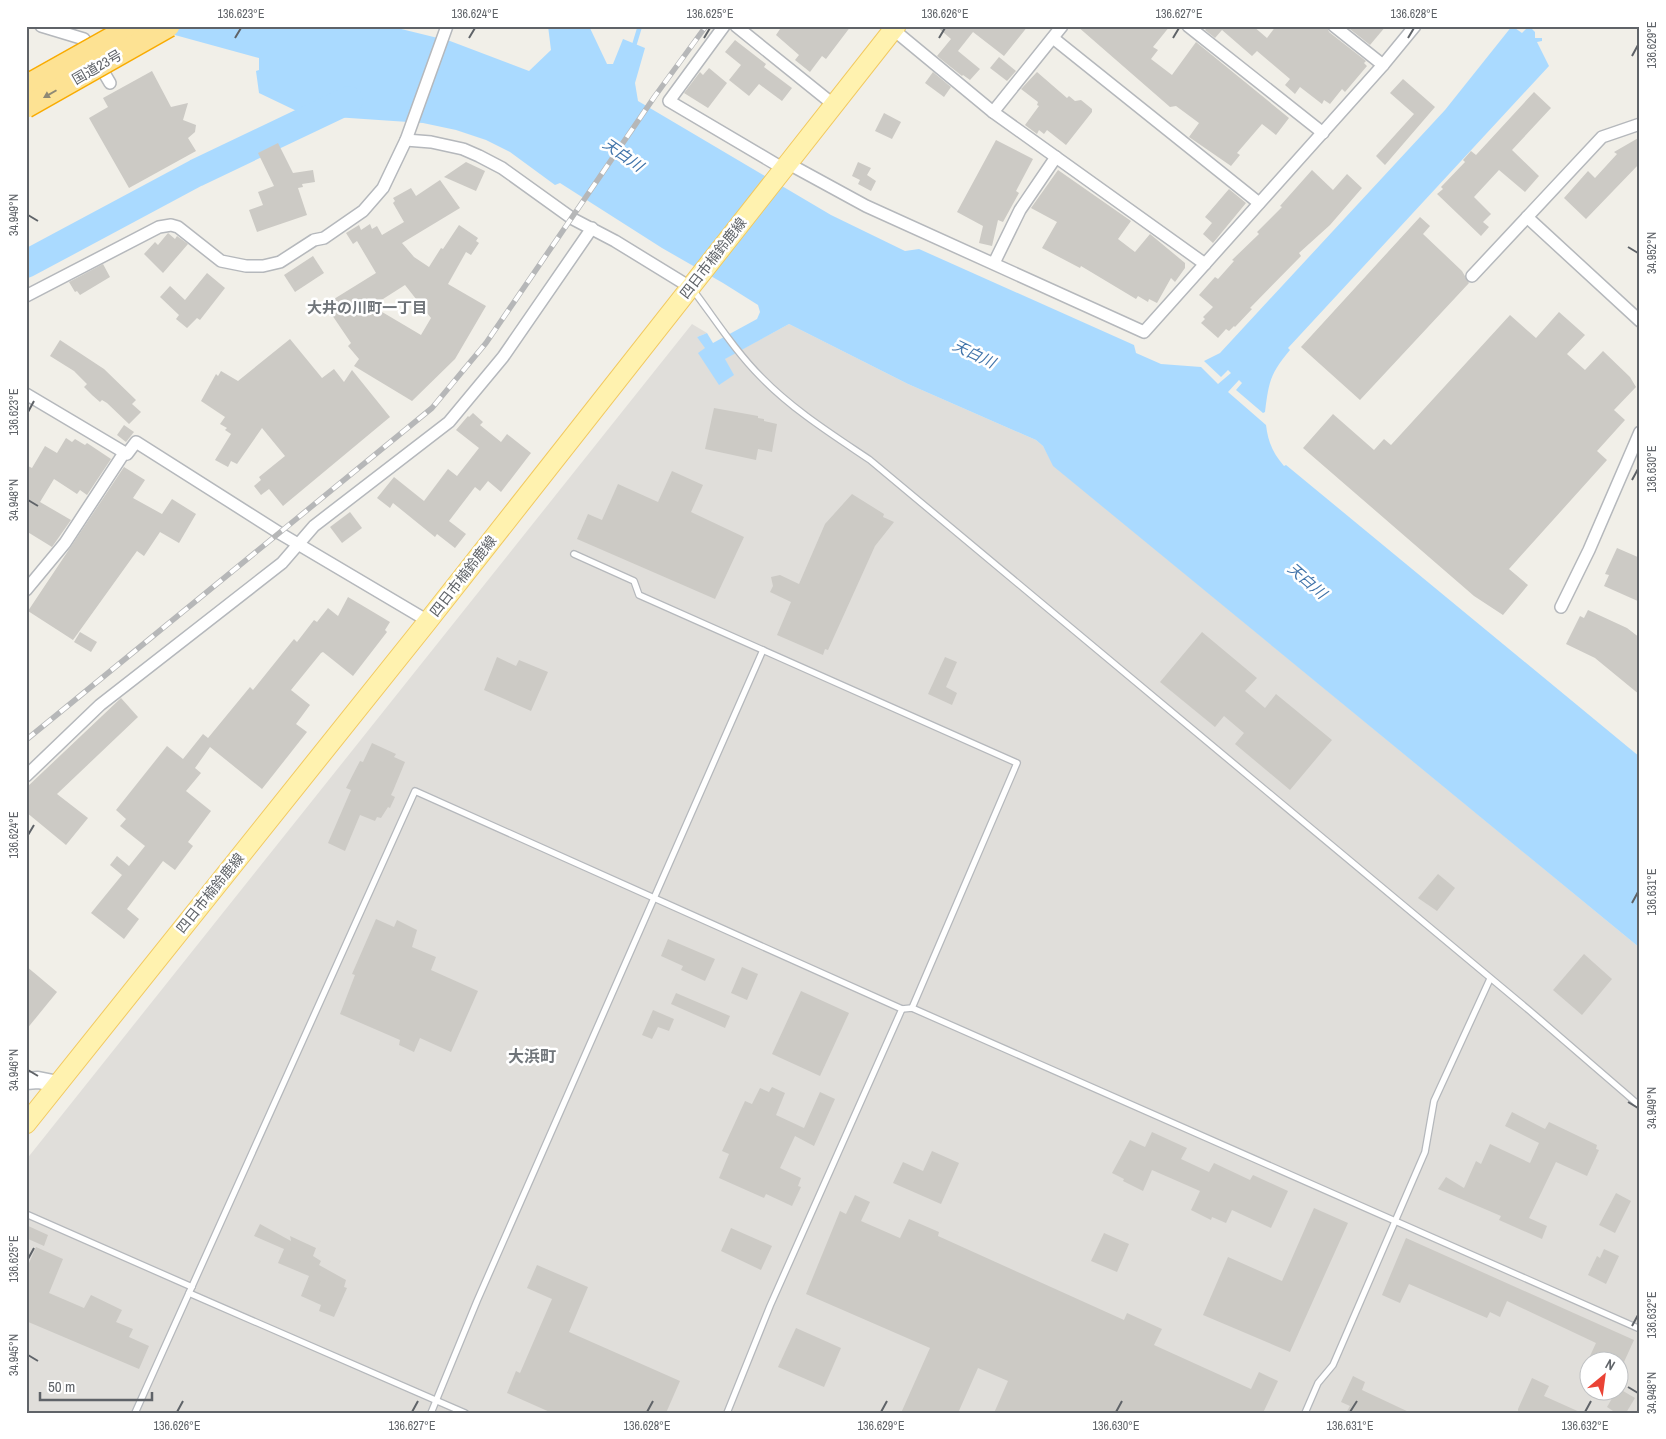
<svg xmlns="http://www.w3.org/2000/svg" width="1666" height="1439" viewBox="0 0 1666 1439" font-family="'Archivo Narrow','Noto Sans JP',sans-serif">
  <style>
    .industrial { fill: #e0deda; fill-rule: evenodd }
    .water { fill: #aadaff }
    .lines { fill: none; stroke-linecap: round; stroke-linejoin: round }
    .stream { stroke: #aadaff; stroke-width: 4.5 }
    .river { stroke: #aadaff; stroke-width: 28 }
    .building { fill: #cccac5; fill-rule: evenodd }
    .lane-casing { stroke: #b5b8bc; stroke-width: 8 }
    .street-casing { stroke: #b5b8bc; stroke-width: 14 }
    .secondary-casing { stroke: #b6babf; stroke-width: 19 }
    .primary-casing { stroke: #f2c960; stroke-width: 21 }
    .lane { stroke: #fff; stroke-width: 5.5 }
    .street { stroke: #fff; stroke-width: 11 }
    .secondary { stroke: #fff; stroke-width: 16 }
    .primary { stroke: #fff2af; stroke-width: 19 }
    .rail-casing { stroke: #b6b7b8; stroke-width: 5.5 }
    .rail { stroke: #fff; stroke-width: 4; stroke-dasharray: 11; stroke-linecap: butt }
    .highway-bridge-casing { stroke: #f9ab00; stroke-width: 24; stroke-linecap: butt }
    .highway-bridge { stroke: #fde293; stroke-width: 21 }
    .oneway { fill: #8e8975 }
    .ticks { fill: none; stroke: #5f6368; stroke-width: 2 }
    .labels { text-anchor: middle; stroke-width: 5; stroke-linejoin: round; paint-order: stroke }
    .street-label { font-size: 14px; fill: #5f6368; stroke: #fff }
    .water-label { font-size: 15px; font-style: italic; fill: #4174aa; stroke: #fff }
    .neighbourhood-label { font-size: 15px; font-weight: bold; fill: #70757a; stroke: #fff }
    .quarter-label { font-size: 16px; font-weight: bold; fill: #70757a; stroke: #fff }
    .neatline { fill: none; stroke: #5f6368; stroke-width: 2 }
    .ticks-label { font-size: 12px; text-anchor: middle; fill: #5f6368 }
  </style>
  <rect width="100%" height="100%" fill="#f1efe8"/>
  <path class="industrial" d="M692 324 707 333 697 337 724 359 789 324 908 384 1036 440 1043 446 1054 466 1640 948V1413H26V1160ZM1588 1362H1618V1392H1588Z"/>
  <path class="water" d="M142 26H389L450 41 529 71 551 50 548 26H589L607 64H613L623 39 645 48 635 83 638 101 831 215 905 251 919 249 1134 345 1136 353 1161 364 1201 367 1218 384 1231 373 1228 370 1221 377 1204 361 1220 353 1445 110 1512 26 1522 33 1529 26 1535 32V38H1542V41L1537 42 1549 66 1288 348 1290 350C1270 374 1269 381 1265 412L1263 413 1236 390 1242 383 1239 380 1228 392 1266 425C1268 442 1273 453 1284 466L1286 465 1640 757V948L1053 466 1043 446 1036 440 908 384 789 324 725 359 734 375 719 385 698 353 705 348 697 337 707 333 713 343 757 319 760 312 758 305 723 283 662 248 560 183 555 185 510 152 486 140 456 130 423 123 305 115 259 93 256 71 259 70V58Z"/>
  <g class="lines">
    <path class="stream" d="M633 49 640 26"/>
    <path class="river" d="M26 264 196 173 349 100"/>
  </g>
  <g class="building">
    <path d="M782 26H851L826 59 822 56 810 72 795 60 799 55 776 35Z"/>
    <path d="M936 26H1028L1004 56 973 32 958 51 980 69 970 80 963 75 962 76 937 56 951 39Z"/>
    <path d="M1077 26H1170L1153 47 1158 50 1151 59 1172 75 1196 42 1289 118 1276 135 1262 124 1237 153 1240 155 1231 166 1189 137 1199 123 1176 106 1170 107Z"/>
    <path d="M1209 26H1253L1267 38 1276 26H1327L1329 32 1366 61 1364 63 1367 66 1345 92 1342 89 1330 104 1324 100 1322 104 1300 87 1295 94 1285 85 1290 79 1257 51 1252 56 1222 30 1215 38 1205 30Z"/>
    <path d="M1346 26H1386L1370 45Z"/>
    <path d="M735 40 766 64 764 67 792 88 782 101 759 84 749 96 729 80 741 65 725 52Z"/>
    <path d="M999 57 1016 71 1007 81 990 68Z"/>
    <path d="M709 68 727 83 708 108 684 93 700 72 703 75Z"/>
    <path d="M152 71 171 107 188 103 183 120 196 125 195 132 188 138 196 151 129 188 89 118 108 107 103 98Z"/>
    <path d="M933 72 951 87 944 97 925 83Z"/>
    <path d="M1037 72 1067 98 1069 96 1075 101 1081 100 1092 109V112L1066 145 1047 130 1044 134 1039 130 1037 134 1025 125 1039 106 1037 105 1038 102 1021 89Z"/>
    <path d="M1403 79 1435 107 1385 165 1376 156 1414 114 1390 93Z"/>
    <path d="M1534 92 1551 108 1512 150 1539 176 1525 192 1499 170 1474 197 1491 214 1483 222 1489 227 1481 236 1437 194 1443 189 1441 187 1465 162 1463 160 1471 151 1476 155Z"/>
    <path d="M884 113 901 122 892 139 875 131Z"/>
    <path d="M1640 137V163L1586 219 1564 198 1588 171 1595 178 1617 154 1614 152Z"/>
    <path d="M996 140 1033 159 1016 191 1019 193 1003 222 998 220 992 246 979 243 983 226 957 212Z"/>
    <path d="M278 143 293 173 313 170 315 182 302 184 303 187 298 188 307 215 257 232 249 210 263 205 258 192 274 186 258 153Z"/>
    <path d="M466 162 485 171 476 191 444 177Z"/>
    <path d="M858 162 871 168 867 175 876 181 871 191 858 184 860 180 852 176Z"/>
    <path d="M1058 170 1131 221 1118 239 1135 252 1150 234 1185 263V268L1175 282 1171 278 1157 303 1149 299 1148 302 1138 296 1136 299 1081 266 1080 268 1042 248 1057 222 1031 208Z"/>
    <path d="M1312 170 1333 190 1347 174 1362 188 1330 225 1299 253 1301 256 1250 308 1252 309 1235 327 1234 326 1229 331 1226 329 1218 338 1201 323 1205 319 1203 317 1213 307 1199 295 1215 277 1218 279 1234 261 1232 260 1259 234 1257 232 1282 207 1280 206Z"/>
    <path d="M440 180 460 208 402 243 414 257 429 267 441 248 443 249 459 225 478 238 476 241 479 243 471 255 466 252 448 284 486 306 455 359 412 401 354 366 359 359 348 346 351 343 332 315 341 309 334 299 376 273 357 241 353 244 346 233 359 225 361 230 370 224 372 229 377 226 382 235 404 222 393 203 395 201 393 198 411 188 416 196ZM405 285 431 318 421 335 372 306Z"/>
    <path d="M1229 189 1246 203 1213 243 1203 234 1212 223 1205 217Z"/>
    <path d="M1420 217 1430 226 1423 234 1462 271 1469 283 1360 400 1301 347Z"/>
    <path d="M168 233 175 239 177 236 188 244 163 273 144 254 155 242 158 245Z"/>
    <path d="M313 256 324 273 295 292 284 275Z"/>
    <path d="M103 264 110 277 80 295 77 291 75 292 69 282Z"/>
    <path d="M207 273 225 288 200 320 197 318 187 328 176 319 179 315 160 297 170 286 185 300Z"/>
    <path d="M1559 312 1585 335 1567 354 1585 370 1603 351 1630 377 1636 387 1614 410 1625 420 1597 451 1607 460 1509 569 1528 585 1503 615 1474 596 1303 448 1333 414 1374 450 1384 439 1391 445 1510 315 1536 338Z"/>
    <path d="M290 339 322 378 334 369 344 382 352 370 390 417 283 506 269 489 261 495 254 486 261 480 259 477 285 456 262 428 237 464 231 461 228 467 215 460 231 434 225 430 227 428 220 424 225 417 201 401 216 374 218 376 221 371 238 381Z"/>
    <path d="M60 340 104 369 136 400 132 404 141 412 129 424 107 403 102 400 100 402 92 395 84 387 87 384 74 371 50 356Z"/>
    <path d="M714 408 758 416V418L764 419V421L777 424 772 452 758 449 756 460 705 449Z"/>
    <path d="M473 413 483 422 480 425 501 442 507 434 531 453 501 492 488 481 480 491 475 487 449 521 466 534 455 548 437 534 435 537 393 503 390 508 377 498 394 477 424 501 448 469 457 476 479 448 456 430 468 416 469 417Z"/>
    <path d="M124 425 134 432 126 442 117 435Z"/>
    <path d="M66 438 72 442 75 439 85 445 87 443 111 459 87 495 80 490 77 494 54 479 40 502 71 520 52 547 26 531V465L32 468 45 446 57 453Z"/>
    <path d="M124 467 145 480 133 498 162 514 172 499 196 514 179 543 160 532 144 556 137 551 73 640 28 611Z"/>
    <path d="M672 471 703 485 691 512 744 537 715 599 577 539 588 514 602 520 618 484 658 502Z"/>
    <path d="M852 494 884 514 883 517 894 522 875 546 828 650 825 649 823 655 777 635 791 602 770 592 773 586 771 577 780 575 799 584 825 524Z"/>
    <path d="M350 512 362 528 342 543 330 527Z"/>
    <path d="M1617 548 1640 558V602L1604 586 1609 575 1605 574Z"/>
    <path d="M348 597 390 622 385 630 387 632 353 676 323 652 321 653 291 690 310 705 296 724 307 732 262 789 210 747 195 768 201 773 186 791 211 811 188 842 193 846 175 870 163 861 127 909 139 919 124 939 91 913 122 875 110 865 117 856 129 866 145 846 120 826 126 819 116 810 167 746 183 759 203 734 208 738 250 687 253 690 294 639 297 642 314 620 317 622 328 608 338 616Z"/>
    <path d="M1588 610 1627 628 1640 638V695L1595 658 1566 644 1580 616 1584 618Z"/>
    <path d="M80 632 97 642 91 652 74 642Z"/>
    <path d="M1202 632 1257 678 1245 691 1265 708 1276 694 1332 740 1290 790 1235 744 1244 733 1224 716 1215 727 1160 682Z"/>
    <path d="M497 657 516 666 519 660 548 672 531 711 484 690Z"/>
    <path d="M945 657 957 662 946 687 957 693 952 705 928 694Z"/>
    <path d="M121 698 138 717 57 794 88 818 66 845 26 812V788Z"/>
    <path d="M372 743 396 754 394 757 405 762 393 791 391 795 395 797 390 808 388 807 381 818 377 817 375 821 360 815 345 851 328 843 351 790 346 788 360 761 363 762Z"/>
    <path d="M1438 874 1455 888 1437 911 1418 898Z"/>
    <path d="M376 919 394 927 397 920 417 930 412 947 436 957 431 970 478 991 451 1052 420 1038 414 1052 399 1045 400 1040 340 1014 355 975 352 974Z"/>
    <path d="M668 939 715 959 705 981 681 970 683 966 661 956Z"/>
    <path d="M1584 954 1612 979 1582 1015 1553 990Z"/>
    <path d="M26 966 57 992 26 1030Z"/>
    <path d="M742 967 758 974 747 1000 731 993Z"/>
    <path d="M801 991 849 1013 820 1076 772 1054Z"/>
    <path d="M676 993 730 1016 725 1028 671 1004Z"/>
    <path d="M653 1010 674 1019 669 1031 658 1027 652 1039 642 1035Z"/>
    <path d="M772 1087 785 1093 776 1115 804 1128 820 1092 835 1099 814 1146 795 1136 780 1168 801 1178 798 1186 801 1187 792 1206 766 1194 764 1198 719 1178 729 1154 722 1151 745 1101 752 1104 760 1088 769 1092Z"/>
    <path d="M1512 1112 1545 1129 1549 1122 1597 1145 1596 1149 1599 1150 1587 1176 1556 1162 1529 1218 1547 1226 1542 1239 1499 1220 1501 1216 1438 1189 1446 1177 1464 1188 1476 1161 1481 1164 1490 1144 1530 1163 1539 1143 1505 1126Z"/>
    <path d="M1152 1132 1187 1148 1181 1159 1209 1172 1214 1163 1250 1180 1253 1175 1288 1191 1271 1228 1232 1210 1226 1223 1212 1217 1211 1220 1191 1210 1200 1191 1152 1170 1143 1191 1123 1181 1124 1179 1112 1173 1130 1140 1145 1147Z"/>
    <path d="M932 1151 959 1163 941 1204 893 1183 903 1162 923 1171Z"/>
    <path d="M1616 1193 1631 1201 1615 1233 1599 1225Z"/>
    <path d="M855 1195 870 1202 861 1221 900 1238 909 1219 939 1232 938 1236 1124 1320 1127 1313 1162 1329 1154 1345 1251 1389 1259 1372 1278 1381 1263 1413H994L1008 1381 978 1368 958 1413H901L930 1348 806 1294 840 1211 846 1214Z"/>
    <path d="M1314 1208 1348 1223 1290 1352 1203 1315 1228 1257 1282 1281Z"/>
    <path d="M260 1224 291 1241 290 1236 316 1248 313 1256 321 1261 319 1265 346 1280 344 1287 347 1288 334 1317 319 1311 321 1305 301 1296 309 1276 278 1263 284 1249 254 1236Z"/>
    <path d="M26 1225 48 1235 44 1246 26 1238Z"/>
    <path d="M731 1228 772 1246 761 1270 721 1251Z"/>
    <path d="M1104 1233 1129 1244 1117 1272 1091 1261Z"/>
    <path d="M1406 1238 1634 1340 1624 1362H1603L1590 1356 1596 1343 1507 1301 1500 1317 1490 1312 1487 1318 1409 1284 1400 1303 1382 1295Z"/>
    <path d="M36 1247 63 1259 49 1293 84 1308 91 1295 122 1310 116 1322 133 1329 129 1337 149 1346 139 1369 26 1321V1270Z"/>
    <path d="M1604 1249 1619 1256 1606 1284 1588 1275 1597 1256 1600 1258Z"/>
    <path d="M537 1265 588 1287 569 1332 680 1381 666 1413H552L507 1393 516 1371 520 1373 552 1299 527 1288Z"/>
    <path d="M796 1328 841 1348 824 1387 778 1367Z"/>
    <path d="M1353 1376 1365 1382 1362 1390 1411 1413H1346L1350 1406 1341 1402Z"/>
    <path d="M1532 1378 1549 1386 1544 1396 1582 1413H1518V1409Z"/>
    <path d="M1618 1388 1635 1398 1626 1413H1616L1607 1407Z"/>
  </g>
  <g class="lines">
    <defs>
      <g id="lane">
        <path d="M693 290C715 319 735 351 761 377 793 410 833 435 870 460L1530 1011 1640 1106"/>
        <path d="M574 554 634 581 639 595 1017 763 912 1008"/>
        <path d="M26 1214 192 1287"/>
        <path d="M189 1293 465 1413"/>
        <path d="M135 1413 415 791 902 1009 912 1008 1640 1329"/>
        <path d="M431 1413 477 1301 763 650"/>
        <path d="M727 1413 770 1306 902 1009"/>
        <path d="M1305 1413 1318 1383 1333 1365 1425 1152 1434 1101 1490 979"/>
      </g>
      <g id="street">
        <path d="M41 26 84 39 110 83"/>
        <path d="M724 26 669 101 784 169"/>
        <path d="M736 26 834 105"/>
        <path d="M889 26 993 112 1205 264"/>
        <path d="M1188 26 1323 133"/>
        <path d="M1334 26 1383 65"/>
        <path d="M1053 38 1259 203"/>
        <path d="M993 112 1062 26"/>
        <path d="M406 140 431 142 463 149 479 156 502 168 573 219 615 241 690 287"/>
        <path d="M789 164 866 206 1144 332 1383 65 1415 26"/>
        <path d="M1527 217 1640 321"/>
        <path d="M994 263 1020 210 1056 157"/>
        <path d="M1472 276 1602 137 1640 124"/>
        <path d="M26 296 159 227 171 225 178 227 221 261 246 266H263L280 262 314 240 324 238 363 211 383 188 406 140 447 26"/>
        <path d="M26 394 127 454 136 442 281 534 428 621"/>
        <path d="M26 590 65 543 124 453"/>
        <path d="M1561 607 1589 550 1640 432"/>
        <path d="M26 776 100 705 282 563 314 526 449 422 503 357 592 228"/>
      </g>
      <path id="secondary" d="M26 1081 38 1080 58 1084"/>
      <path id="primary" d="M26 1124 428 621 896 26"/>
    </defs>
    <use href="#lane" class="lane-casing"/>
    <use href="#street" class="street-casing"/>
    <use href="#secondary" class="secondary-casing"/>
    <use href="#primary" class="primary-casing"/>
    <use href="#lane" class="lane"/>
    <use href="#street" class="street"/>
    <use href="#secondary" class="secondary"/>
    <use href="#primary" class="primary"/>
    <defs>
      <path id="rail" d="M26 740 432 408 486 343 655 96 706 26"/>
    </defs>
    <use href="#rail" class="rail-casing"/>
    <use href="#rail" class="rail"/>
    <defs>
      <g id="highway-bridge">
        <path d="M26 86 133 26"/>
        <path d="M26 107 169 26"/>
      </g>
    </defs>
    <use href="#highway-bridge" class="highway-bridge-casing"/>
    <use href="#highway-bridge" class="highway-bridge"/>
  </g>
  <defs><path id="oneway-solid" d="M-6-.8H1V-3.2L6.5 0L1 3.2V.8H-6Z" transform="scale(1.25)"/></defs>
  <use class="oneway" href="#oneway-solid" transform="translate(50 94) rotate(150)"/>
  <path class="ticks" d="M235 38 241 28M469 38 475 28M704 38 710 28M939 38 945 28M1173 38 1179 28M1408 38 1414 28M1632 56 1638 45M28 215 38 221M1628 247 1638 253M28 412 34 401M1632 480 1638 469M28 500 38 506M28 835 34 825M1632 903 1638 892M28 1070 38 1076M1628 1102 1638 1108M28 1259 34 1248M1632 1326 1638 1315M28 1355 38 1361M1628 1387 1638 1393M177 1412 183 1401M412 1412 418 1401M647 1412 653 1401M881 1412 887 1401M1116 1412 1122 1401M1350 1412 1357 1401M1585 1412 1591 1401"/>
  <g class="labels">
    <g class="street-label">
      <text transform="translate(97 67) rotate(-30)" y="5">国道23号</text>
      <text transform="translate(713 258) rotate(-52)" y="5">四日市楠鈴鹿線</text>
      <text transform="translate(463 576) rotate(-52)" y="5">四日市楠鈴鹿線</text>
      <text transform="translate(210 893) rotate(-51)" y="5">四日市楠鈴鹿線</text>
    </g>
    <g class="water-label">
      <text transform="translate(623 155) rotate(35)" y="5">天白川</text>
      <text transform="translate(974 354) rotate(26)" y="5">天白川</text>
      <text transform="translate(1307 581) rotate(41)" y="5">天白川</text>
    </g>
    <g class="neighbourhood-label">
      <text x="367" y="313">大井の川町一丁目</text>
    </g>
    <g class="quarter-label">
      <text x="532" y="1062">大浜町</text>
    </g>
  </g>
  <rect width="1666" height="1439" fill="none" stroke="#ffffff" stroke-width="55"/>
  <g transform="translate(1604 1376) rotate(29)"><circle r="24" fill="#ffffff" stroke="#bfc1c3"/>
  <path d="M0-4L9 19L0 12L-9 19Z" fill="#ea4335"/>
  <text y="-8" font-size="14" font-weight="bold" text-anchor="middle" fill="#5f6368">N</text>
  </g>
  <path d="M40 1392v8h112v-8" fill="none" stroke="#5f6368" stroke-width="2.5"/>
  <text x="48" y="1392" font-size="15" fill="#5f6368" stroke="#ffffff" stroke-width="4" paint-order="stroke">50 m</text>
  <rect x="28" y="28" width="1610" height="1384" class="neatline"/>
  <g class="ticks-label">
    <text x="241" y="18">136.623°E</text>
    <text x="475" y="18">136.624°E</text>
    <text x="710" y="18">136.625°E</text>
    <text x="945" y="18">136.626°E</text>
    <text x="1179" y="18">136.627°E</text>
    <text x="1414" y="18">136.628°E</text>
    <text transform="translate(1652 45) rotate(-90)" y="4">136.629°E</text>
    <text transform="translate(14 215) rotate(-90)" y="4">34.949°N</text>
    <text transform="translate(1652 253) rotate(-90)" y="4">34.952°N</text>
    <text transform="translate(14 412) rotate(-90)" y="4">136.623°E</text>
    <text transform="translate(1652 469) rotate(-90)" y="4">136.630°E</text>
    <text transform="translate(14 500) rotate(-90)" y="4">34.948°N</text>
    <text transform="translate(14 835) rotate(-90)" y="4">136.624°E</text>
    <text transform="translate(1652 892) rotate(-90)" y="4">136.631°E</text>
    <text transform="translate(14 1070) rotate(-90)" y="4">34.946°N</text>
    <text transform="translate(1652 1108) rotate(-90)" y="4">34.949°N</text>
    <text transform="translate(14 1259) rotate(-90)" y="4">136.625°E</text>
    <text transform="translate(1652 1315) rotate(-90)" y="4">136.632°E</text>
    <text transform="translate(14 1355) rotate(-90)" y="4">34.945°N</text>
    <text transform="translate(1652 1393) rotate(-90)" y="4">34.948°N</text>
    <text x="177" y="1430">136.626°E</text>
    <text x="412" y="1430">136.627°E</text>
    <text x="647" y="1430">136.628°E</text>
    <text x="881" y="1430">136.629°E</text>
    <text x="1116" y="1430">136.630°E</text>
    <text x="1350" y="1430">136.631°E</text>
    <text x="1585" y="1430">136.632°E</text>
  </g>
</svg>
